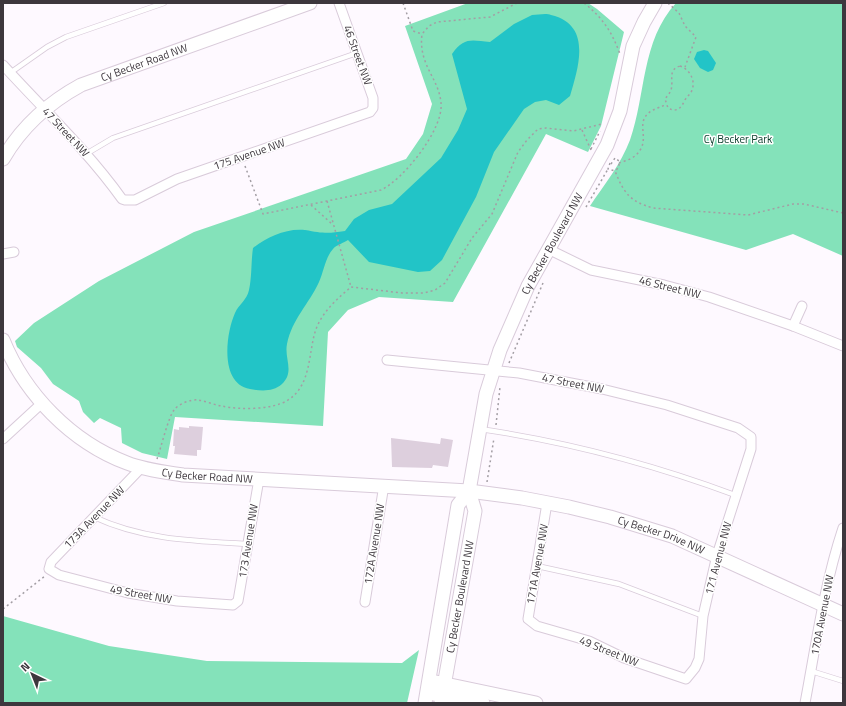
<svg xmlns="http://www.w3.org/2000/svg" width="846" height="706" viewBox="0 0 846 706" font-family="'Titillium Web',sans-serif">
  <style>
    .green { fill: #84e2ba }
    .water { fill: #22c4c7 }
    .building { fill: #ddcfdd }
    .lines { fill: none; stroke-linecap: round; stroke-linejoin: round }
    .lane-casing { stroke: #d9cbda; stroke-width: 6 }
    .street-casing { stroke: #d9cbda; stroke-width: 11 }
    .secondary-casing { stroke: #d9cbda; stroke-width: 15 }
    .path { stroke: #a39ea4; stroke-width: 1.5; stroke-dasharray: 2 3; stroke-linecap: butt }
    .lane { stroke: #fff; stroke-width: 4.5 }
    .street { stroke: #fff; stroke-width: 9 }
    .secondary { stroke: #fff; stroke-width: 13 }
    .labels { text-anchor: middle; stroke-width: 3; stroke-linejoin: round; paint-order: stroke }
    .street-label { font-size: 11px; fill: #3d373d; stroke: #fff }
    .park-label { font-size: 11px; fill: #083b29; stroke: #fff }
  </style>
  <rect width="100%" height="100%" fill="#fef9ff"/>
  <g class="green">
    <path d="M468 3H588L597 9 624 32 601 126 588 152 546 134 453 302 379 297 348 310 328 332 323 426 175 417 167 459 142 453 122 443 121 428 100 418 94 423 83 412 79 401 53 384 41 368 17 347 15 341 34 323 99 281 194 232 406 159 423 134 432 104 405 26Z"/>
    <path d="M676 3H843V256L793 234 746 250 590 206C604 185 621 164 630 140 646 95 641 41 676 3Z"/>
    <path d="M3 616 109 646 207 661 402 663 419 650 407 703H3Z"/>
  </g>
  <g class="water">
    <path d="M532 15C538 15 546 13 551 15 593 25 578 68 570 96L559 105 546 100 535 102 524 109 494 152 476 197 442 260 430 271 418 272 369 262 348 240C344 243 336 245 333 249 325 258 324 271 319 282 309 304 292 319 287 344 284 358 295 372 282 384 273 392 261 391 250 389 219 384 226 333 235 313 239 304 247 300 249 290 252 277 251 261 253 248 267 237 286 228 305 230 322 233 327 234 345 231L354 219 369 210 392 204 441 158 458 130 467 109 452 54C464 37 471 40 490 42L514 24Z"/>
    <path d="M704 50 708 51 716 63 713 70 708 72 700 68 694 59 697 52Z"/>
  </g>
  <g class="building">
    <path d="M189 426 203 427 201 450H197V456L174 454 175 446H173L174 429 179 430V427L189 428Z"/>
    <path d="M391 438 440 444 441 438 453 440 448 467 433 465 432 468 392 467Z"/>
  </g>
  <g class="lines">
    <defs>
      <g id="lane">
        <path d="M10 73 47 47 66 37 164 3"/>
        <path d="M86 154 113 138 357 53"/>
        <path d="M480 429C568 442 652 464 735 495"/>
        <path d="M94 517C143 540 195 541 248 544"/>
        <path d="M537 566 619 584 703 616"/>
        <path d="M811 671 843 681"/>
      </g>
      <g id="street">
        <path d="M3 65C43 109 87 150 122 199L125 200H135L177 179 370 112 373 108V98L339 3"/>
        <path d="M548 249 591 270 664 285 709 297 793 326 843 346"/>
        <path d="M3 254 14 252"/>
        <path d="M793 326 802 306"/>
        <path d="M387 360 519 373 602 389 667 405 738 428 751 437V449L717 555 703 616 699 659 695 668 686 679 624 658 589 641 537 626 528 619 547 503"/>
        <path d="M3 439 41 404"/>
        <path d="M142 467 51 562 49 569 59 575 128 593 177 601 233 605 238 601 259 479"/>
        <path d="M365 602 384 485"/>
        <path d="M805 703C816 645 824 585 843 528"/>
      </g>
      <g id="secondary">
        <path id="s1" d="M3 159C22 126 48 103 81 85L310 3"/>
        <path id="s2" d="M3 340C25 394 71 442 127 463 145 470 164 472 183 475L469 491 522 498 569 507 610 517 672 536 843 614"/>
        <path d="M436 682 536 703"/>
        <path d="M434 694 483 703"/>
        <path d="M425 703 458 505 469 491"/>
        <path id="s3" d="M441 703 475 511 469 491 486 394 500 350 528 286 607 145 620 111 633 46 644 22 655 3"/>
      </g>
    </defs>
    <use href="#lane" class="lane-casing"/>
    <use href="#street" class="street-casing"/>
    <use href="#secondary" class="secondary-casing"/>
    <g class="path">
      <path d="M403 3 413 31 422 34"/>
      <path d="M584 3C602 17 612 32 620 54"/>
      <path d="M668 3 679 13 685 26 696 37 685 67"/>
      <path d="M680 66C689 69 696 80 692 90 691 94 687 96 685 100 681 108 677 113 668 108L665 99C667 96 670 93 671 90 674 81 667 70 680 66Z"/>
      <path d="M582 130 591 150"/>
      <path d="M591 149 600 131"/>
      <path d="M610 163 608 169 615 171C624 193 629 201 653 208L748 215 793 204H804L843 213"/>
      <path d="M619 163C625 161 632 159 636 155 656 136 624 117 666 105"/>
      <path d="M611 164 615 158 619 161V167L615 171"/>
      <path d="M245 166 263 214 381 190C403 180 444 129 441 103 439 78 418 65 422 34L429 26 437 22 490 17 517 3"/>
      <path d="M327 201 351 287"/>
      <path d="M311 205 332 224"/>
      <path d="M586 207 608 169"/>
      <path d="M509 363 543 283"/>
      <path d="M496 425 500 387"/>
      <path d="M157 459C161 448 168 418 174 410 178 404 191 399 198 400 206 401 214 405 222 406 239 410 273 410 288 400 312 385 308 352 316 329 323 311 338 298 351 287L402 293H424L435 290 445 283 472 238 492 214 518 152 527 140 538 129 546 128 573 131 602 124"/>
      <path d="M487 482 494 438"/>
      <path d="M3 609 45 576"/>
    </g>
    <use href="#lane" class="lane"/>
    <use href="#street" class="street"/>
    <use href="#secondary" class="secondary"/>
  </g>
  <g class="labels">
    <g class="street-label">
      <text transform="translate(358 55) rotate(70)" y="4">46 Street NW</text>
      <text dy="4" stroke="none"><textPath href="#s1" startOffset="176">Cy Becker Road NW</textPath></text>
      <text transform="translate(66 132) rotate(47)" y="4">47 Street NW</text>
      <text transform="translate(249 154) rotate(-19)" y="4">175 Avenue NW</text>
      <text dy="4" stroke="none"><textPath href="#s3" startOffset="479">Cy Becker Boulevard NW</textPath></text>
      <text transform="translate(670 287) rotate(14)" y="4">46 Street NW</text>
      <text transform="translate(573 383) rotate(11)" y="4">47 Street NW</text>
      <text dy="4" stroke="none"><textPath href="#s2" startOffset="261">Cy Becker Road NW</textPath></text>
      <text transform="translate(94 517) rotate(-46)" y="4">173A Avenue NW</text>
      <text dy="4" stroke="none"><textPath href="#s2" startOffset="721">Cy Becker Drive NW</textPath></text>
      <text transform="translate(248 541) rotate(-81)" y="4">173 Avenue NW</text>
      <text transform="translate(374 544) rotate(-81)" y="4">172A Avenue NW</text>
      <text transform="translate(718 558) rotate(-75)" y="4">171 Avenue NW</text>
      <text transform="translate(537 564) rotate(-80)" y="4">171A Avenue NW</text>
      <text transform="translate(141 594) rotate(10)" y="4">49 Street NW</text>
      <text dy="4" stroke="none"><textPath href="#s3" startOffset="108">Cy Becker Boulevard NW</textPath></text>
      <text transform="translate(822 615) rotate(-79)" y="4">170A Avenue NW</text>
      <text transform="translate(609 651) rotate(22)" y="4">49 Street NW</text>
    </g>
    <g class="park-label">
      <text x="738" y="143">Cy Becker Park</text>
    </g>
  </g>
  <rect width="846" height="706" fill="none" stroke="#3d373d" stroke-width="8"/>
  <g transform="translate(32 674) rotate(317)" stroke="#ffffff" stroke-width="3" paint-order="stroke">
  <path d="M0-3L7 15L0 10L-7 15Z" fill="#3d373d"/>
  <text y="-6" font-size="11" font-weight="bold" text-anchor="middle" fill="#3d373d">N</text>
  </g>
</svg>
